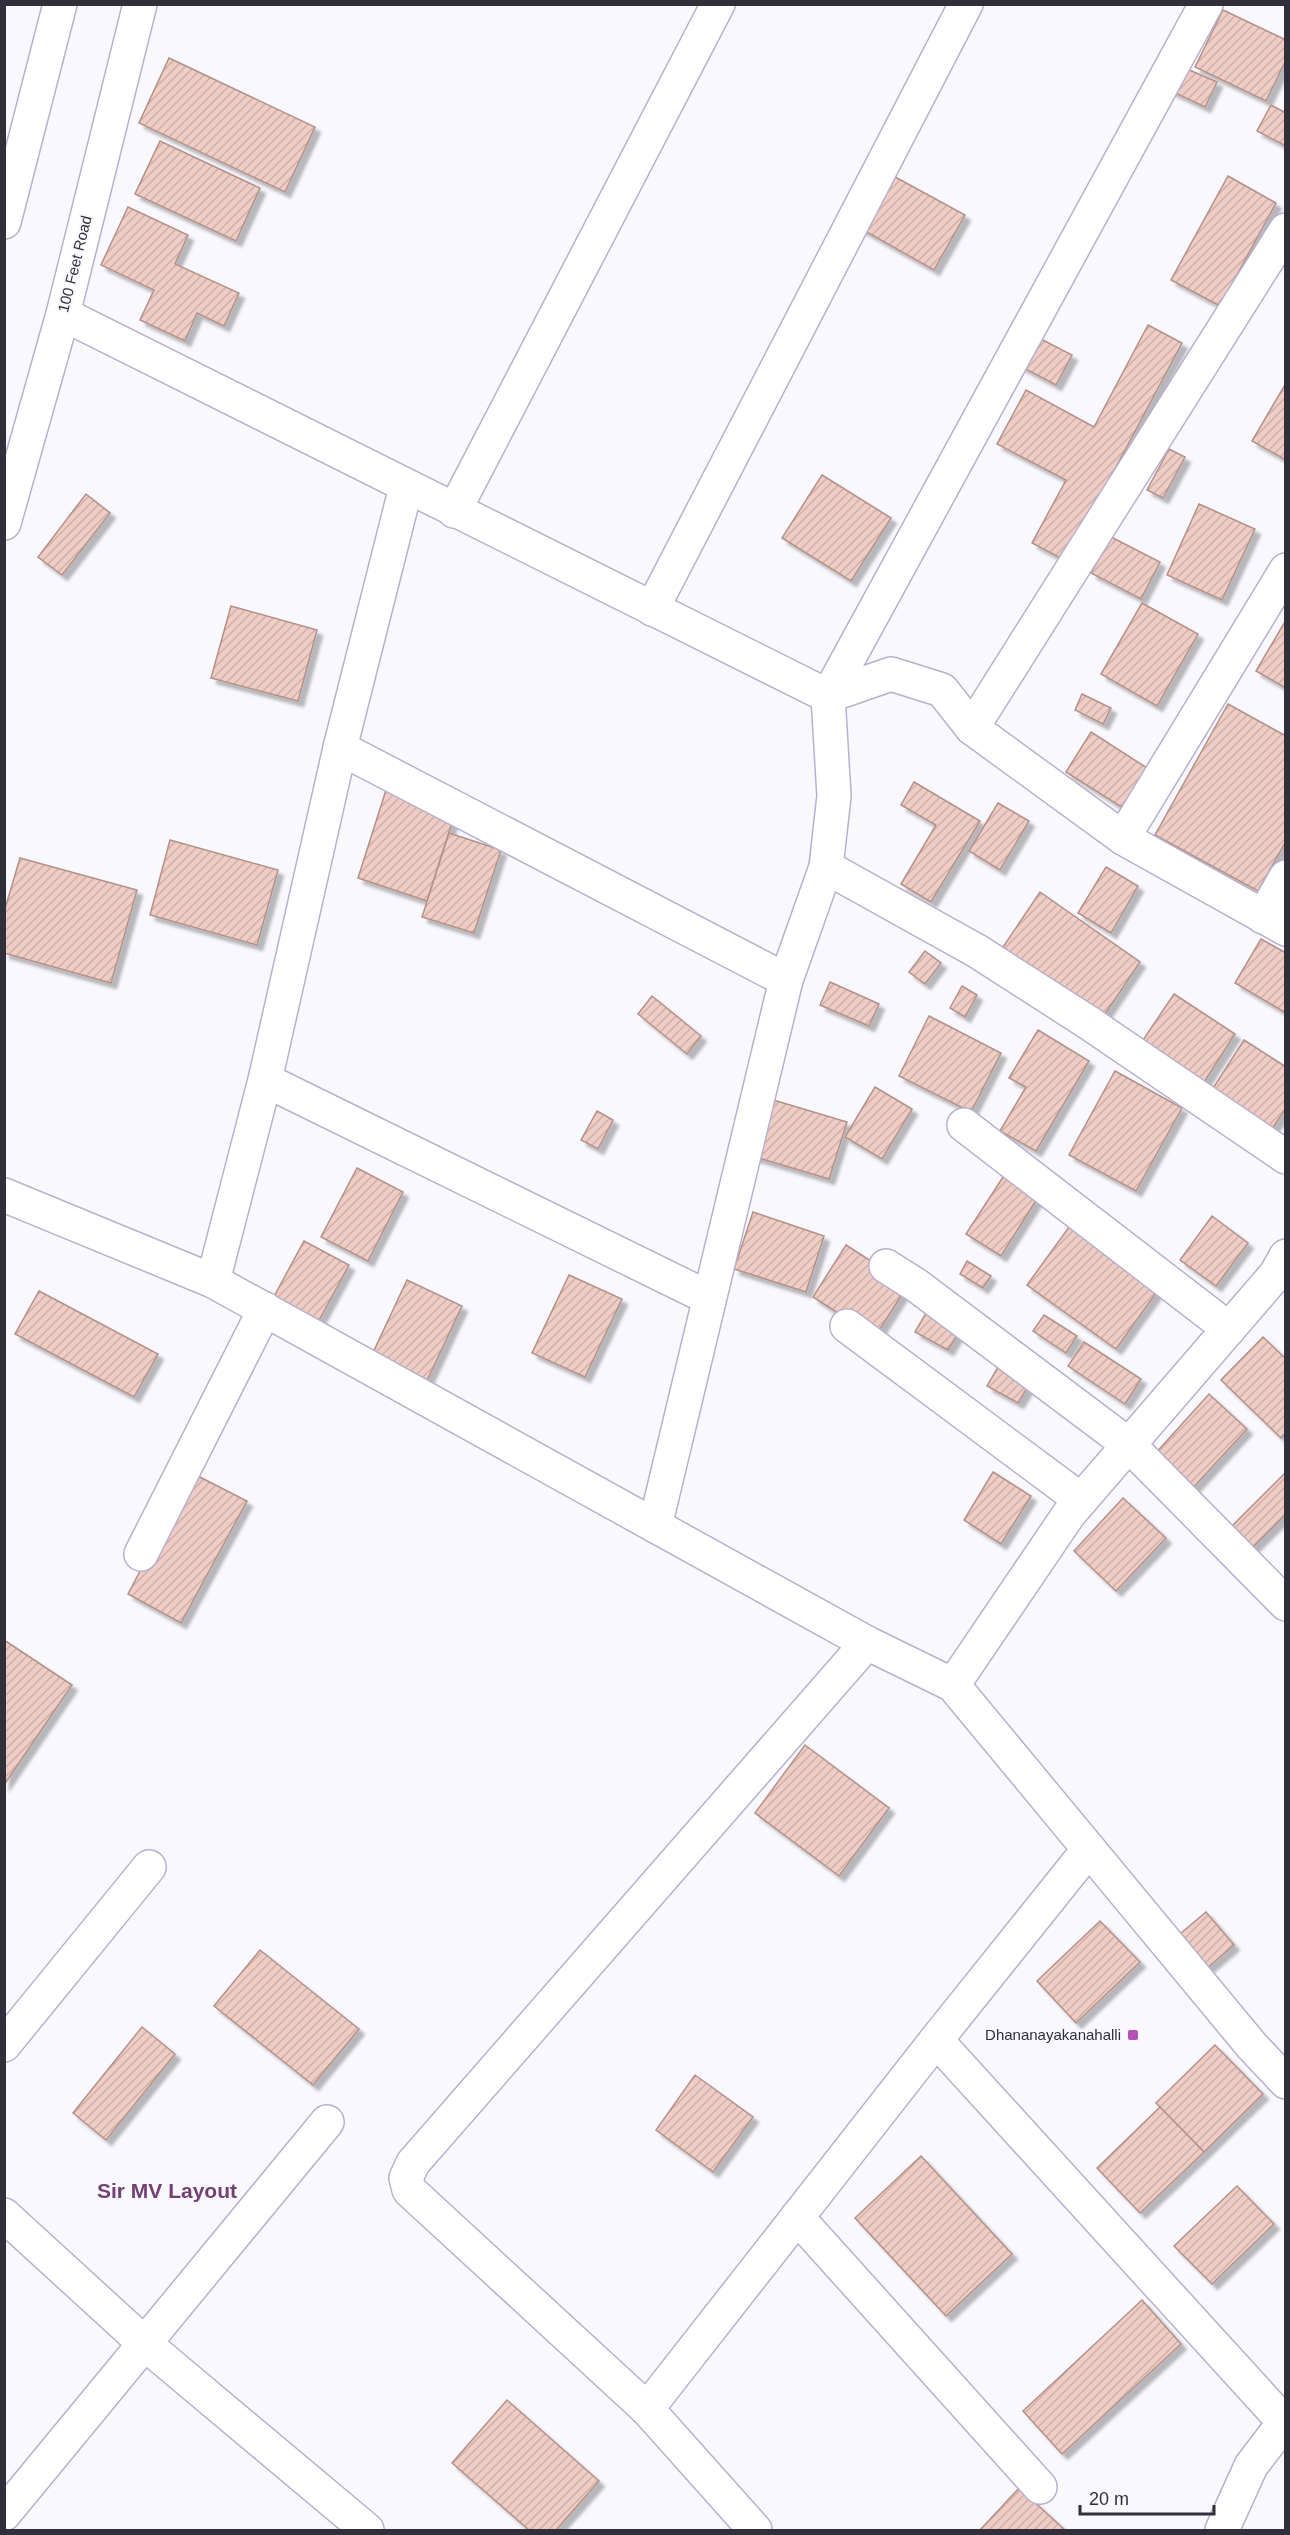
<svg xmlns="http://www.w3.org/2000/svg" width="1290" height="2535" viewBox="0 0 1290 2535" font-family="Helvetica,sans-serif">
  <style>
    .building { fill: url(#building-hatch); stroke: #b29188; stroke-width: 1.5; filter: url(#shadow) }
    .lines { fill: none; stroke-linecap: round; stroke-linejoin: round }
    .minor-casing { stroke: #b8b1ce; stroke-width: 36 }
    .major-casing { stroke: #b8b1ce; stroke-width: 36 }
    .minor { stroke: #fff; stroke-width: 33 }
    .major { stroke: #fff; stroke-width: 33 }
    .poi-dot { fill: #b750b4; stroke: #f9f8fe; stroke-width: 2 }
    .labels { text-anchor: middle; stroke-width: 4.5; stroke-linejoin: round; paint-order: stroke }
    .street-label { font-size: 15px; fill: #312f3a; stroke: #f9f8fe }
    .poi-label { font-size: 15px; fill: #312f3a; stroke: #f9f8fe; text-anchor: end }
    .district-label { font-size: 21px; font-weight: bold; fill: #744072; stroke: #f9f8fe }
  </style>
  <defs>
    <pattern id="building-hatch" width="6" height="6" patternUnits="userSpaceOnUse" patternTransform="scale(1.5)"><rect width="6" height="6" fill="#f0cdc4"/><path d="M-1 1l2-2M0 6l6-6M5 7l2-2" fill="none" stroke="#ceb0a9"/></pattern>
    <filter id="shadow"><feDropShadow dx="5.5" dy="5.5" stdDeviation="1.5" flood-color="#0004"/></filter>
  </defs>
  <rect width="100%" height="100%" fill="#f9f8fe"/>
  <g class="building">
    <path d="M1223 10 1286 40V60L1266 101 1195 67Z"/>
    <path d="M169 58 315 127 285 192 139 123Z"/>
    <path d="M1180 66 1217 82 1205 107 1169 90Z"/>
    <path d="M1271 105 1286 113V146L1257 131Z"/>
    <path d="M160 141 260 188 236 241 135 194Z"/>
    <path d="M886 172 965 215 934 270 856 226Z"/>
    <path d="M1228 176 1276 203 1220 306 1171 280Z"/>
    <path d="M128 207 188 235 175 264 239 293 224 326 197 313 185 341 140 320 154 290 101 265Z"/>
    <path d="M1148 325 1182 343 1066 561 1032 543 1066 480 997 444 1026 390 1094 427Z"/>
    <path d="M1035 336 1072 355 1056 385 1020 366Z"/>
    <path d="M1286 383V460L1252 441Z"/>
    <path d="M1169 449 1185 457 1163 498 1147 490Z"/>
    <path d="M822 475 891 518 851 581 782 538Z"/>
    <path d="M86 494 110 513 62 575 38 557Z"/>
    <path d="M1199 504 1255 529 1222 600 1167 575Z"/>
    <path d="M1111 537 1160 562 1141 599 1091 573Z"/>
    <path d="M1142 603 1198 634 1157 706 1101 674Z"/>
    <path d="M231 606 317 630 298 701 211 678Z"/>
    <path d="M1286 620V688L1256 671Z"/>
    <path d="M1082 694 1111 708 1103 724 1075 710Z"/>
    <path d="M1228 704 1286 736V841L1258 891 1155 835Z"/>
    <path d="M1091 732 1147 768 1123 808 1066 772Z"/>
    <path d="M914 782 980 821 931 902 901 884 936 825 901 805Z"/>
    <path d="M386 790 455 813 427 901 358 878Z"/>
    <path d="M998 803 1029 821 1000 870 969 851Z"/>
    <path d="M449 833 501 850 474 933 422 917Z"/>
    <path d="M170 840 278 870 257 945 150 915Z"/>
    <path d="M20 858 137 890 111 983 4 953V912Z"/>
    <path d="M1106 867 1138 886 1111 933 1078 913Z"/>
    <path d="M1040 892 1140 962 1101 1020 1001 950Z"/>
    <path d="M1261 939 1286 953V1013L1235 983Z"/>
    <path d="M925 951 941 963 925 984 909 972Z"/>
    <path d="M830 982 879 1004 869 1026 820 1005Z"/>
    <path d="M962 986 977 995 965 1017 950 1008Z"/>
    <path d="M1174 994 1235 1034 1199 1090 1137 1049Z"/>
    <path d="M652 996 701 1036 687 1054 638 1014Z"/>
    <path d="M929 1016 1001 1053 971 1112 899 1076Z"/>
    <path d="M1038 1030 1089 1061 1036 1151 1000 1131 1026 1087 1009 1078Z"/>
    <path d="M1244 1040 1286 1067V1108L1268 1135 1208 1096Z"/>
    <path d="M1115 1071 1182 1108 1136 1191 1069 1155Z"/>
    <path d="M875 1087 912 1109 882 1159 845 1137Z"/>
    <path d="M770 1099 847 1122 829 1179 752 1156Z"/>
    <path d="M597 1111 613 1120 598 1149 581 1140Z"/>
    <path d="M357 1168 403 1192 368 1261 321 1237Z"/>
    <path d="M1003 1177 1037 1199 1001 1256 966 1234Z"/>
    <path d="M753 1212 824 1236 806 1292 734 1269Z"/>
    <path d="M1212 1216 1248 1243 1216 1286 1180 1260Z"/>
    <path d="M1072 1223 1161 1286 1116 1349 1027 1285Z"/>
    <path d="M304 1241 349 1265 316 1326 271 1302Z"/>
    <path d="M846 1245 908 1285 875 1337 813 1297Z"/>
    <path d="M967 1261 991 1276 983 1288 960 1274Z"/>
    <path d="M569 1275 622 1299 585 1377 532 1353Z"/>
    <path d="M407 1280 462 1306 425 1385 370 1359Z"/>
    <path d="M39 1291 158 1354 134 1397 15 1334Z"/>
    <path d="M929 1308 962 1327 948 1350 915 1332Z"/>
    <path d="M1044 1315 1077 1336 1066 1353 1033 1331Z"/>
    <path d="M1263 1337 1286 1359V1433L1281 1438 1221 1380Z"/>
    <path d="M1084 1342 1141 1379 1125 1404 1068 1366Z"/>
    <path d="M998 1367 1029 1385 1018 1403 987 1386Z"/>
    <path d="M1209 1394 1247 1429 1192 1489 1154 1455Z"/>
    <path d="M993 1472 1031 1496 1001 1544 964 1520Z"/>
    <path d="M1286 1472V1514L1250 1550 1229 1529Z"/>
    <path d="M192 1473 247 1501 181 1623 128 1594Z"/>
    <path d="M1123 1498 1166 1538 1116 1591 1074 1551Z"/>
    <path d="M4 1640 72 1685 4 1785Z"/>
    <path d="M805 1745 889 1808 839 1876 755 1813Z"/>
    <path d="M1206 1912 1234 1945 1199 1975 1180 1934Z"/>
    <path d="M1100 1921 1140 1962 1076 2023 1037 1981Z"/>
    <path d="M260 1950 359 2029 313 2085 214 2006Z"/>
    <path d="M142 2027 175 2054 106 2140 73 2113Z"/>
    <path d="M1215 2045 1263 2094 1204 2152 1156 2103Z"/>
    <path d="M695 2075 753 2117 713 2172 656 2130Z"/>
    <path d="M1160 2107 1204 2152 1140 2213 1097 2168Z"/>
    <path d="M921 2156 1012 2254 946 2316 855 2218Z"/>
    <path d="M1237 2186 1274 2224 1212 2284 1174 2246Z"/>
    <path d="M1142 2300 1181 2344 1062 2454 1023 2411Z"/>
    <path d="M507 2400 599 2481 556 2530H529L452 2463Z"/>
    <path d="M1019 2488 1065 2530H980Z"/>
  </g>
  <g class="lines">
    <defs>
      <g id="minor">
        <path d="M63 314 828 696 891 674 942 690 972 728 1123 838 1286 929"/>
        <path d="M454 511 718 4"/>
        <path d="M652 609 966 4"/>
        <path d="M972 728 1286 230"/>
        <path d="M340 748 786 980"/>
        <path d="M1123 838 1286 570"/>
        <path d="M826 867 977 951 1089 1023 1286 1157"/>
        <path d="M1263 917 1286 877"/>
        <path d="M265 1080 709 1298"/>
        <path d="M964 1125 1229 1329"/>
        <path d="M4 1195 213 1281 867 1643 953 1685 1252 2046 1286 2082"/>
        <path d="M886 1266 916 1285 1129 1445 1286 1604"/>
        <path d="M213 1281 265 1080 340 748 406 487"/>
        <path d="M847 1326 1081 1500"/>
        <path d="M655 1526 786 980 826 867 834 796 828 696 1206 4"/>
        <path d="M141 1554 265 1309"/>
        <path d="M953 1685 1069 1514 1276 1274 1286 1256"/>
        <path d="M936 2040 1284 2422"/>
        <path d="M4 2045 149 1867"/>
        <path d="M4 2215 144 2343 367 2530"/>
        <path d="M797 2217 1040 2487"/>
        <path d="M647 2409 936 2040 1089 1849"/>
        <path d="M4 2514 327 2122"/>
        <path d="M755 2530 647 2409 409 2190 406 2178 413 2163 867 1643"/>
        <path d="M1222 2530 1251 2466 1286 2420"/>
      </g>
      <g id="major">
        <path d="M4 222 60 4"/>
        <path d="M4 523 63 314 140 4"/>
      </g>
    </defs>
    <use href="#minor" class="minor-casing"/>
    <use href="#major" class="major-casing"/>
    <use href="#minor" class="minor"/>
    <use href="#major" class="major"/>
  </g>
  <rect class="poi-dot" x="1127" y="2029" width="12" height="12" rx="3"/>
  <g class="labels">
    <g class="street-label">
      <text transform="translate(75 264) rotate(-76)" y="5">100 Feet Road</text>
    </g>
    <g class="poi-label">
      <text x="1121" y="2040">Dhananayakanahalli</text>
    </g>
    <g class="district-label">
      <text x="167" y="2198">Sir MV Layout</text>
    </g>
  </g>
  <rect width="1290" height="2535" fill="none" stroke="#312f3a" stroke-width="12"/>
  <path d="M1080 2505v9h134v-9" fill="none" stroke="#312f3a" stroke-width="3"/>
  <text x="1089" y="2505" font-size="18" fill="#312f3a" stroke="#f9f8fe" stroke-width="4.5" paint-order="stroke">20 m</text>
</svg>
